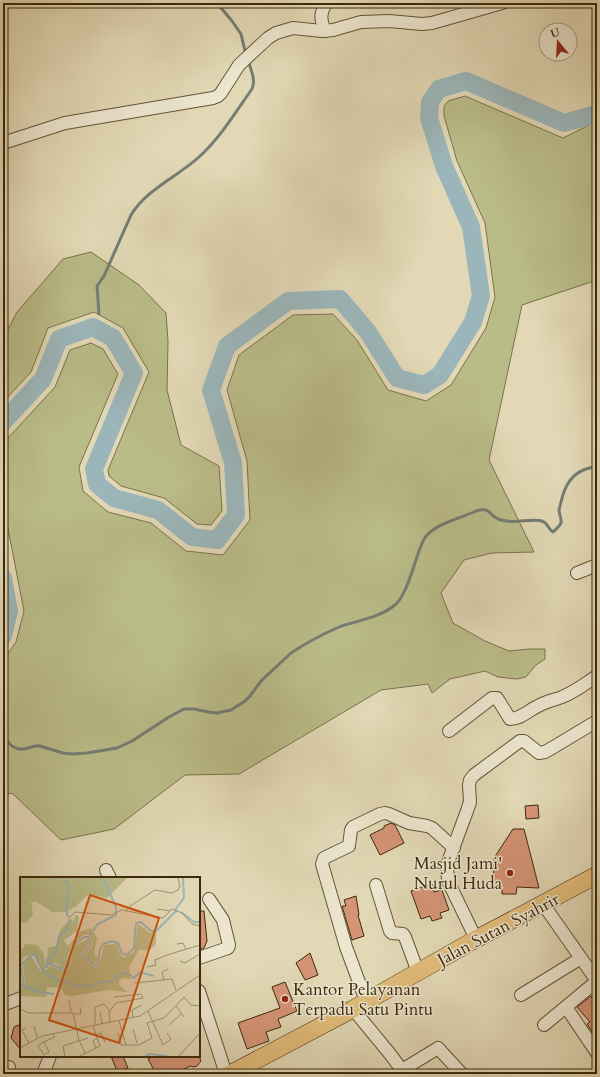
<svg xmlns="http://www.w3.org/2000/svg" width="600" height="1077" viewBox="0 0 600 1077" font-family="Cardo,serif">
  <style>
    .green { fill: #babc88; stroke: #7b724a }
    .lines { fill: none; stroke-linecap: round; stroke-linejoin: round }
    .stream { stroke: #757d74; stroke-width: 3 }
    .river { stroke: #9bb6ba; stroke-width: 18 }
    .building { fill: #d59476; stroke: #3c280c }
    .minor-casing { stroke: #665436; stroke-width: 14 }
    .highway-casing { stroke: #3c280c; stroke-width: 18 }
    .minor { stroke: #ece6cf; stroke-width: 12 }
    .highway { stroke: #e1bc7a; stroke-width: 17 }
    .poi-dot { fill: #8f2418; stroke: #ece6cf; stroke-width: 1.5 }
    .labels { text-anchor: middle; stroke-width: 3; stroke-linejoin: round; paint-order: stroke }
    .poi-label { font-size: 17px; fill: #3c280c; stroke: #ece6cf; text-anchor: end }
    .street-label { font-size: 17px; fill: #3c280c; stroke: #ece6cf }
    .inset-river { fill: none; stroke: #9bb6ba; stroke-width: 2 }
    .inset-road { fill: none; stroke: #a09271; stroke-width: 1 }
    .view { fill: #ce520c; fill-opacity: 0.15; stroke: #ce520c; stroke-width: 2 }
    .inset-edge { fill: none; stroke: #3c280c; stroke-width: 2 }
  </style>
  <rect width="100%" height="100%" fill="#e2d8b5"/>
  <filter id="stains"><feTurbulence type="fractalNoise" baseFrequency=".005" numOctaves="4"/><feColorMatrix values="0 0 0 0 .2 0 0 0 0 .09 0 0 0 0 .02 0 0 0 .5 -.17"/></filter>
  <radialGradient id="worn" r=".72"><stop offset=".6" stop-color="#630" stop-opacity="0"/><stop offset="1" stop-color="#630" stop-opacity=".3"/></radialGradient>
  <g class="green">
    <path d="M465 96 563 138 597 121V280L522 305 489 460 534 552 492 553 464 560 441 593 453 623 485 641 509 651 529 649H545V659L536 665 526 677 517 679 498 677 485 671 450 679 432 693 428 684 381 690 239 774 185 775 114 829 61 840 12 793 3 795V660L16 642 24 611 3 503V479L8 438 55 387 70 350 91 343 103 349 118 374 79 467 83 491 108 512 151 523 186 551 223 555 250 520 247 461 227 390 239 355 293 315 333 314 357 340 388 390 426 401 451 385 486 328 495 297 485 223 457 161 444 116V106L448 101Z"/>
    <path d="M91 252 139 285 166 313 168 341 167 390 181 445 219 466 222 511 211 525 197 524 164 498 121 486 109 476 108 470 149 372 123 328 94 312 48 328 31 372 3 402V339L17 312 63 259Z"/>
  </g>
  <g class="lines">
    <g class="stream">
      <path d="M217 3 232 21 241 34 246 55"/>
      <path d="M99 314 97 286 104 276 131 215C147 189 177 177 199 157 220 138 235 113 252 89 256 80 251 70 248 60"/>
      <path d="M3 737 12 746 18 749H25L35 746H40L63 753 72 754 87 753 117 748 132 741 169 717 184 709H194L208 712 217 713 231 710 245 701 250 696 261 681 291 653C306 643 323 634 339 627 359 620 380 618 396 604 406 595 414 565 419 551 421 546 423 539 427 535 438 523 461 518 476 511 492 507 487 514 498 519 501 520 505 521 507 521 518 523 532 518 542 521 548 523 548 529 553 532 555 530 560 526 561 523 562 519 559 514 559 510 560 506 561 502 562 498 567 479 578 468 597 467"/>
    </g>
    <g class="river">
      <path d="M3 422 43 379 59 339 93 327 113 338 134 373 94 469 97 484 114 498 158 510 192 537 217 540 236 515 233 463 211 390 227 346 288 301 340 299 368 332 397 378 424 385 440 375 473 322 481 296 471 227 444 166 429 118 430 102 439 89 466 81 564 123 597 114"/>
      <path d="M3 578 9 611 3 636"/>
    </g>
  </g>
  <g class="building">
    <path d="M538 805 539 818 526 819 525 806Z"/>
    <path d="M391 823 395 825 404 843 380 855 370 835 384 828V826Z"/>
    <path d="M513 829H524L539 888 517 887 516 894H502V887H493L494 858Z"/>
    <path d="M432 884 434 892 442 890 449 910 440 913 442 918 432 921 430 916 421 919 411 891Z"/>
    <path d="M356 896 359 915H358L364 936 352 940 342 906H346L344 900Z"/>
    <path d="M199 911H204L207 941 204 948 199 950Z"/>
    <path d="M310 953 318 975 305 980 296 963Z"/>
    <path d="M285 982 297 1011 278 1019 281 1027 266 1032 269 1041 247 1049 238 1023 280 1008 272 987Z"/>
    <path d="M591 996 597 1007V1040L587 1024 590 1022 577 1007Z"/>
    <path d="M21 1024V1050L11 1038 14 1027Z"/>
    <path d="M111 1056H123L128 1068 117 1071Z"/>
    <path d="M154 1056H199L201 1061 197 1066 194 1067 190 1066 174 1074H156L148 1059Z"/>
  </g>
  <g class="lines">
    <defs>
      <g id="minor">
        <path d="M325 31C320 19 320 14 326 3"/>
        <path d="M3 143 65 123 213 98 218 96 221 93 239 65 268 38 276 33 293 28 322 31 333 30 361 22 389 21 422 24 432 23 502 3"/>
        <path d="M577 573 597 565"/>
        <path d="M449 731 492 698H497L510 719C521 719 529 710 538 706 545 702 554 700 562 697 575 692 586 683 597 676"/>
        <path d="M106 870 110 878"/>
        <path d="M376 885 390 931 392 933 403 934 405 937 418 972"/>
        <path d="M543 904 597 981"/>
        <path d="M476 939 448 881 447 865 467 811 470 802 469 785 470 780 474 775 520 741H524L539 753 545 752 552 748 597 721"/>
        <path d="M199 958 225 949 228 948 229 945 223 920 209 899"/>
        <path d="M199 991 226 1074"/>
        <path d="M521 995 581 958"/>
        <path d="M366 1001 346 947 322 864 324 858 349 846 351 830 353 827 380 814 385 813 389 814 409 823 427 826 432 828 454 848"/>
        <path d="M3 1005 21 998"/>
        <path d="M566 1007 597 1053"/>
        <path d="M353 1009 390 1054 405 1074"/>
        <path d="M544 1025 597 981"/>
        <path d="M3 1068 9 1067"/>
        <path d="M402 1070 438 1048 462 1074"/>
        <path d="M43 1074 50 1056"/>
      </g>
      <path id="highway" d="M230 1074 353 1009 476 939 597 875"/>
    </defs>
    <use href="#minor" class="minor-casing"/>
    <use href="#highway" class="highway-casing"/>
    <use href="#minor" class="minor"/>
    <use href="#highway" class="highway"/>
  </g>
  <g class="poi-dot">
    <circle cx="510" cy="873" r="4"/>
    <circle cx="285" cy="999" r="4"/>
  </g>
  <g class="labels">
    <g class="poi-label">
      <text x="502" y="869">Masjid Jami'<tspan x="502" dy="20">Nurul Huda</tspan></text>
      <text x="293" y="995" text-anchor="start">Kantor Pelayanan<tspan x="293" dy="20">Terpadu Satu Pintu</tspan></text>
    </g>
    <g class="street-label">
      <text transform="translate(498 929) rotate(-28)" y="6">Jalan Sutan Syahrir</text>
    </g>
  </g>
  <g transform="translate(20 877)">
    <rect width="180" height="180" fill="#e2d8b5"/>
    <path d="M0 1H107L87 21 69 17 55 30 45 35H32L17 25H11L13 37 7 45 0 46ZM56 37 59 40 57 54 44 63 48 69 60 55 71 51 77 61 74 77 78 81 76 86 73 87 65 78 73 67 69 58H63L52 67 44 92 36 86H27L28 71 36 69 40 53 51 41 53 45ZM118 47 130 56 136 55V68L129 73H119L109 90 111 102 103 101 99 104V108L108 115 88 113 52 119 45 118 41 111 27 110 26 120 0 119V111L5 105 3 89 11 79 21 95 28 92 30 88 45 95 50 90 54 69 68 62 69 66 61 78 75 91 79 88 84 68 97 67 100 78 104 81 114 75ZM4 67 17 68 23 75 26 90 21 91 13 76 4 80 0 87V72L4 71Z" fill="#babc88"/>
    <path class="inset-river" d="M44 1 49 10 46 33 48 40M155 33 164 21 163 1M161 35 174 45H180M70 58 78 47 96 38V30L83 1M27 91V82L36 75 39 59 47 53 49 43M22 93 35 102 55 109H70L80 105 92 104 101 96H107L114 101 120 95 134 99M2 108 18 115 34 117M0 109 3 105 1 88 11 78H15L22 93 30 86 44 93 48 90 53 68 64 60H68L71 67 63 78 75 89 78 87 80 72 83 67 92 64 98 66 102 77 107 78 114 71 116 46 121 45 131 54H136L157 33M126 179 129 177 147 179"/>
    <path class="inset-road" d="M137 32 150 34M106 34 110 29 135 13 152 16 158 13 160 9 158 1M48 42 55 35 91 38 102 33 143 41 152 32 162 36 172 47 180 49M157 67 163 66 166 72M160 84 165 86 180 77M127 90 136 88 135 83 147 78 180 68M144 103 142 95 148 92M115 106 152 102 156 113M49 123 51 135M156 129 164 140M0 132 8 136H53L59 163 65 176M128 134 143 168 151 162 147 156M80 135 82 147M55 137H61L60 130M113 141 112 133 122 128M99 144 106 168M90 145 89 135 96 126 123 121 121 117 94 120M75 148V130L84 127 90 134M149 148 162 136M14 149 17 161M6 151 2 153 9 166M113 152 117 166M98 156 101 168H119L132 161 127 146 144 141 164 120 171 128 180 129M76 158 81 156 85 165M24 165 29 175 24 178 18 169 23 165H24L32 161 35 160 33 157M0 171 22 159 120 139 180 98M76 171 73 164 77 161M45 179 43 169 68 161M60 179 80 169 73 149M159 179 180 156"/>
    <path class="view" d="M70 18 139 41 99 166 29 143Z"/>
    <rect width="180" height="180" class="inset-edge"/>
  </g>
  <rect width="600" height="1077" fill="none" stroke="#e2d8b5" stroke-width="16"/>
  <rect x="4" y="4" width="592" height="1069" fill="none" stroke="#3c280c" stroke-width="2"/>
  <rect x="8" y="8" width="584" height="1061" fill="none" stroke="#3c280c"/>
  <g transform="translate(558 42) rotate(342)"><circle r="19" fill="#ece6cf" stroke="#a69a81"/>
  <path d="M0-3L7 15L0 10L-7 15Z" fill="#8f2418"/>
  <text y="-6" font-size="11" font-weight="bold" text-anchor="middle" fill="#3c280c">U</text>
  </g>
  <rect width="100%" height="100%" filter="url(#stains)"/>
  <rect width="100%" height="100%" fill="url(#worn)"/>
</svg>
